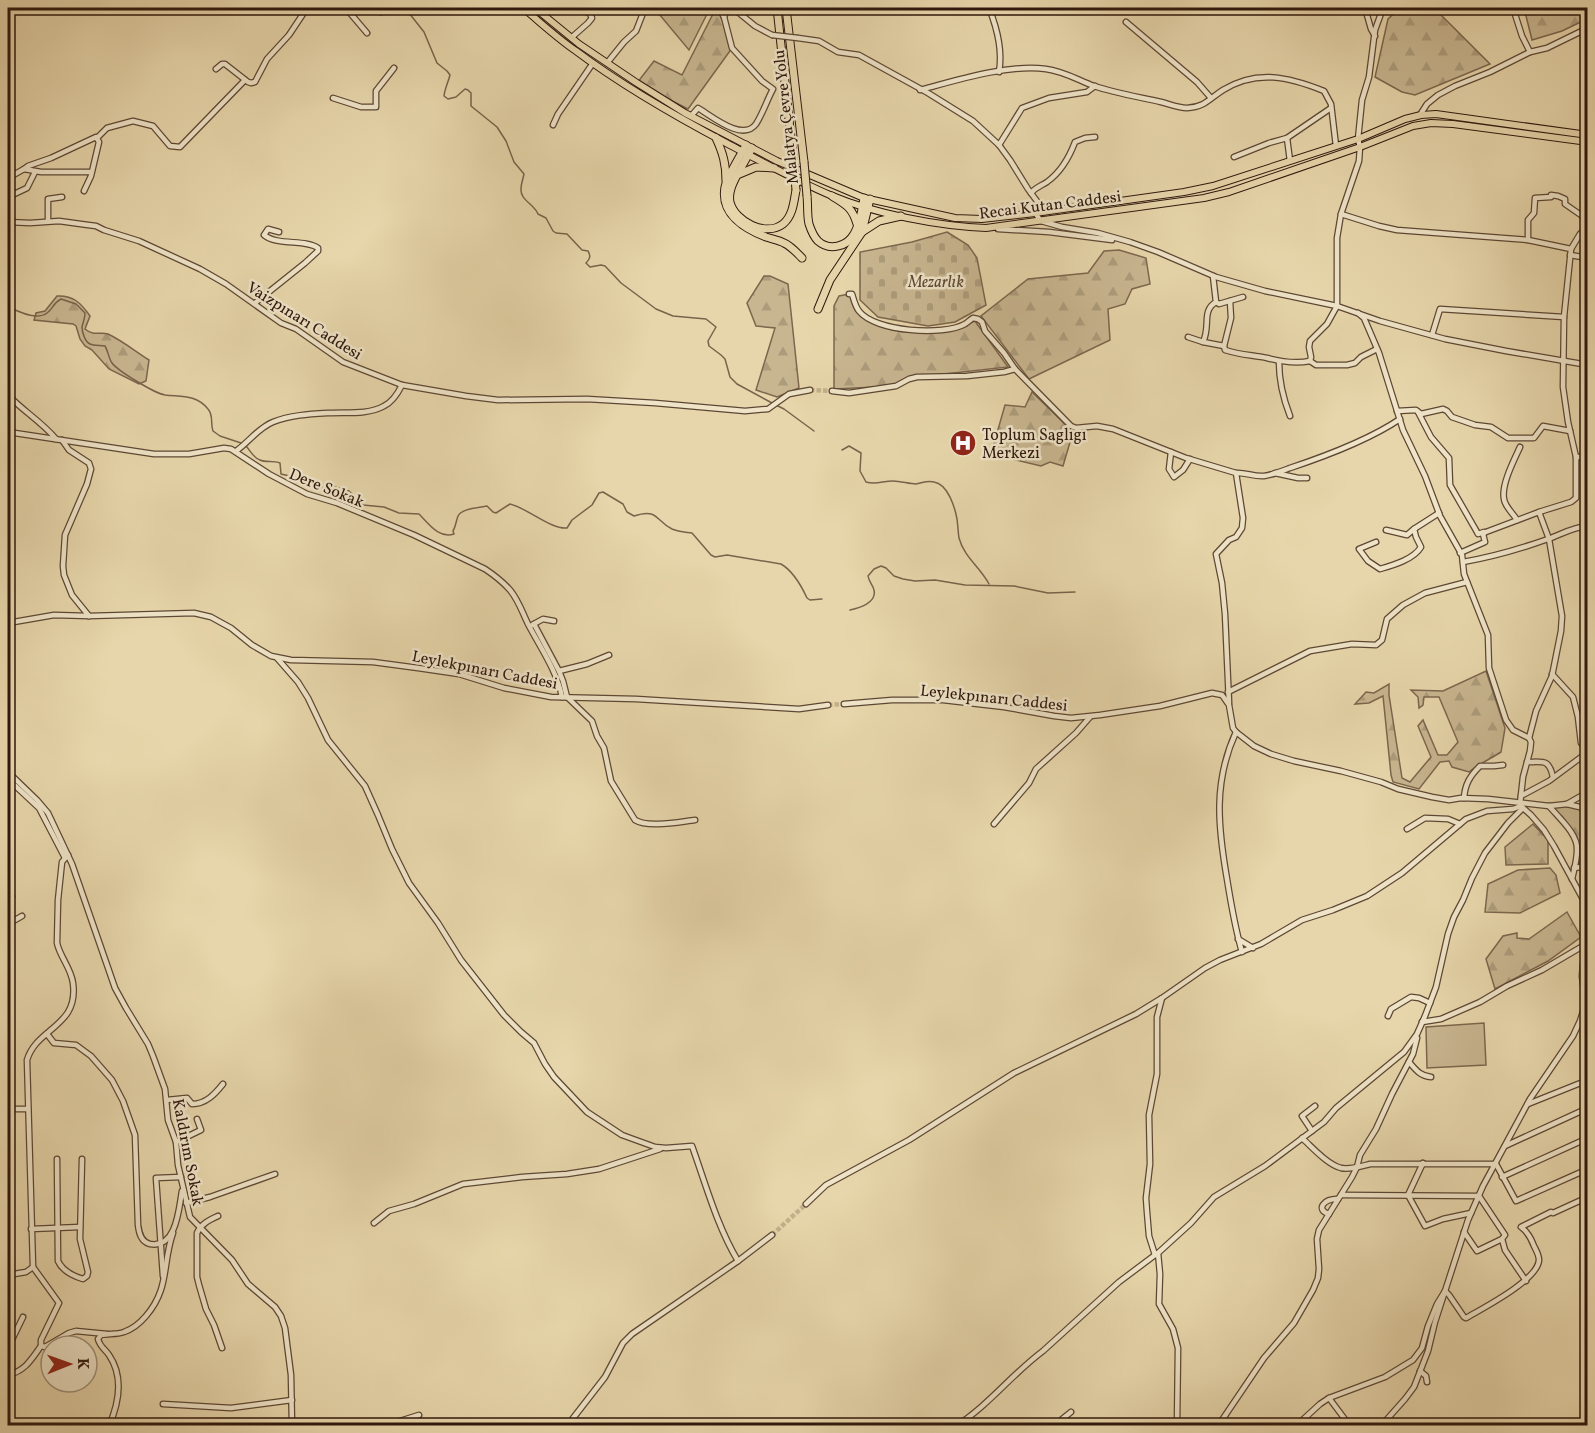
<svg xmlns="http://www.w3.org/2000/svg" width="1595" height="1433" viewBox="0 0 1595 1433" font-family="Vollkorn,serif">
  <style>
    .grass { fill: #c8b690; stroke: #7c664e; stroke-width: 1.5 }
    .forest { fill: url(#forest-firs); stroke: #7c664e; stroke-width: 1.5 }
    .cemetery { fill: url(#cemetery-stones); stroke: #7c664e; stroke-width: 1.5 }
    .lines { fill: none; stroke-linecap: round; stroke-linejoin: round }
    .stream { stroke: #78634b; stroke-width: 1.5 }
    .minor-tunnel { stroke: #c2b08b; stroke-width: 4.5; stroke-dasharray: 4.5 2; stroke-linecap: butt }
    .minor-casing { stroke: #5d4734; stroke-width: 7 }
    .major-casing { stroke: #2f170d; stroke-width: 8 }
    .highway-casing { stroke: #2f170d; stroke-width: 9 }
    .minor { stroke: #efe4c8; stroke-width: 4.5 }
    .major { stroke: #e7d6ab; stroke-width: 6 }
    .highway { stroke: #e7d6ab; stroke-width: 7 }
    .minor-bridge-casing { stroke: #5d4734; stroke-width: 7; stroke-linecap: butt }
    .highway-bridge-casing { stroke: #2f170d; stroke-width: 9; stroke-linecap: butt }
    .minor-bridge { stroke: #efe4c8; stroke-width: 4.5 }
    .highway-bridge { stroke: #e7d6ab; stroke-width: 7 }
    .labels { text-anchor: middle; stroke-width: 5; stroke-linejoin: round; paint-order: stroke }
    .street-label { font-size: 16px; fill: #2f170d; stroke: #efe4c8 }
    .park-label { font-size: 16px; font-style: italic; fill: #5d4734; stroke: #efe4c8 }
    .poi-label { font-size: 16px; fill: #2f170d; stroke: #efe4c8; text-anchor: start }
  </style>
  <defs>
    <pattern id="forest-firs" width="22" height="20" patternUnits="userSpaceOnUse" patternTransform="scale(1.5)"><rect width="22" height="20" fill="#c8b690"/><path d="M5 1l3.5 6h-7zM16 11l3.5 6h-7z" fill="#ac9c7b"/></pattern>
    <pattern id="cemetery-stones" width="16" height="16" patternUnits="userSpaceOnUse" patternTransform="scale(1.5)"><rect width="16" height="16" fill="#c8b690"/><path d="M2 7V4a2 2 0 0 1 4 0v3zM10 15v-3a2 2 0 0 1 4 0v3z" fill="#ac9c7b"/></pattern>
  </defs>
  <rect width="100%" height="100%" fill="#e7d6ab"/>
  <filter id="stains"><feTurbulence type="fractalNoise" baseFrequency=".00333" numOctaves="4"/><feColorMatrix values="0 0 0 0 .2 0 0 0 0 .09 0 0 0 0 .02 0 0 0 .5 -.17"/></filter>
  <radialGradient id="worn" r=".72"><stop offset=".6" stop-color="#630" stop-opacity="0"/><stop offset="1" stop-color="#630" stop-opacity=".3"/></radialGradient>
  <path class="grass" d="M1484 1023 1486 1065 1427 1068 1426 1027Z"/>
  <g class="forest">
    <path d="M654 8H710L689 50Z"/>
    <path d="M716 8H718L724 17 732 48 688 109 637 83 654 61 682 75Z"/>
    <path d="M1400 8H1434L1490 64 1415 95 1402 92 1375 77 1388 19Z"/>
    <path d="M1524 8H1587V19L1562 31 1532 40Z"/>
    <path d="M1119 250 1146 258 1150 284 1132 289 1125 304 1108 309 1110 340 1029 379 981 316 1028 279 1088 273 1104 251Z"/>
    <path d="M764 276H770L788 284 799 388 777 397 756 390 775 328 756 326 747 303Z"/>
    <path d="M849 294 863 315 892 330 946 332 975 321 1008 367 917 377 896 386 834 389V306L839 296Z"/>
    <path d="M57 296C73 295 81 303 90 316L85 329C95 337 99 331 108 334 123 341 136 352 149 360L146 381 139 384 109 369 92 350 85 346 80 339 76 326 73 324 34 320 36 313 45 311Z"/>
    <path d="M1032 392 1073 432 1063 466 1050 462 1041 466 991 454 1005 405 1025 407Z"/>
    <path d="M1486 671 1505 728 1501 752C1490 759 1479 764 1469 772L1452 767 1449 761 1440 762 1419 789 1393 782 1391 775 1383 696 1369 703 1355 704 1366 692 1374 693 1389 684V695L1402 778 1410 782 1431 757 1418 726 1423 720 1438 755H1447L1458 742 1439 697H1424L1423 705 1419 708 1418 697 1411 690 1443 691Z"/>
    <path d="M1567 804 1587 808 1588 836 1586 837 1587 859 1579 864 1577 837 1562 816 1551 808Z"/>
    <path d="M1533 824 1548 840V864L1506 865 1505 847Z"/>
    <path d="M1550 868 1556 875 1560 893 1520 913 1485 912 1488 884 1518 870Z"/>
    <path d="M1567 912 1581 937 1548 961 1495 989 1486 959 1503 936 1517 933V938L1529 939Z"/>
  </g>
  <path class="cemetery" d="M947 232 968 245 977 258 986 305 955 322 928 326 878 317 860 300V252L912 242Z"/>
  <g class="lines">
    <g class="stream">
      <path d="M402 8 409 13 424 32 437 63 447 71 450 75C448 83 445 88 444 96L448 99 456 97 465 89 468 90 471 93V106L497 127 506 141 514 162 524 174C523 179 521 184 521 189 520 200 534 204 538 214L546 218 553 231 556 233 567 234 582 250 588 251C591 256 590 259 586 263L590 267 601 265 605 266 621 283 656 309 673 316 706 319 716 327 708 341 709 346 721 355 725 359 730 377 737 384 772 403"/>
      <path d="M8 307C18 311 36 321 47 313 53 309 53 303 61 299L76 304 85 313C85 319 83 322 82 327 82 332 85 342 90 344 94 346 101 345 105 346 108 351 109 359 112 363 118 371 154 393 165 395 180 397 196 394 208 409 214 416 210 423 213 431L220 436 241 443"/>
      <path d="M776 405 784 409 814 431"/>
      <path d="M246 446C250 450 253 458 260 460 266 463 273 460 280 463L281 474 294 477 313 488 335 487 349 491 363 505 384 507 399 513 419 514C429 524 439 539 454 534L453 531C456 526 456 521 458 516 462 508 479 508 487 506L493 512 496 513 510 504C527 508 552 530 567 528L572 520 592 505 599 493 603 492 623 504 627 512 634 516C659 508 655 521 672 529 679 532 685 532 692 533L711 555 715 557 727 555 781 564C793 571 801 585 807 598L810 600 822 599"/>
      <path d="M842 450 849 446 861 453 860 471 866 482C876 485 883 481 893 481 901 481 909 484 916 484 922 483 928 480 934 482 948 484 955 508 957 519 958 526 958 532 959 538 964 557 980 567 989 584"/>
      <path d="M850 610C859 608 877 603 874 590 873 585 869 582 868 576L874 569 881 566 886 568 894 576 903 579 915 581 935 580 965 585 1014 586 1048 593 1075 592"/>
    </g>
    <g class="minor-tunnel">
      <path d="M810 390 832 391"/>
      <path d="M828 705 844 704"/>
      <path d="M772 1235 806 1204"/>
    </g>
    <defs>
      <g id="minor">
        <path d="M341 8 350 13 367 33"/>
        <path d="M733 8 755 26 772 35"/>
        <path d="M989 8C997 28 1003 50 999 72"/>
        <path d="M1365 8 1371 29 1375 36"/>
        <path d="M1513 8 1522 36 1530 52"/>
        <path d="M381 12 382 8"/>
        <path d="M545 15 553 8"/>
        <path d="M724 17 726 12 725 8H726"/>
        <path d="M1126 22 1197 82 1211 98"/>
        <path d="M571 38 588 23 592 18 590 14 583 8"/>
        <path d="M798 38 819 41 838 52 859 55 928 93 973 121 999 145 1010 160 1028 189 1045 212"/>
        <path d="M607 63 624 42 636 31 645 8"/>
        <path d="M216 69 222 64H225L248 82 251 83 255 82 267 59 289 35 307 8"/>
        <path d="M920 90C957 80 1008 64 1046 69 1063 71 1078 80 1094 86 1115 93 1139 97 1161 102 1169 104 1179 108 1187 108 1205 107 1209 99 1223 90 1257 69 1289 77 1324 91L1331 104 1336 146"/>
        <path d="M333 98 361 107H376V91L394 68"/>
        <path d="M1420 115 1427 104 1438 95 1455 86 1490 72 1530 52 1547 48 1588 28"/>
        <path d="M691 116 698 108C713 117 743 142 756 124 763 113 767 100 773 89L762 81 732 48 724 17 719 8"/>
        <path d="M553 125 558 114 593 63"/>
        <path d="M97 138 107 128 133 121 153 126 170 146 180 147 245 80"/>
        <path d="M1287 138 1290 161"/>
        <path d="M999 145 1022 108 1049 98 1087 92 1095 86"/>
        <path d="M1234 157 1269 143 1287 138 1331 108"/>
        <path d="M8 178 24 169"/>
        <path d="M84 191 91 176 99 142 96 137 51 158 28 166 24 169 41 172H91"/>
        <path d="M1031 193C1036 187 1041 186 1047 182 1061 172 1069 158 1075 142L1085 138 1095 137"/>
        <path d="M8 197 27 188 35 172"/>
        <path d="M1035 213 1041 221 1062 227 1098 233 1130 242 1158 252 1216 277 1265 291 1337 306 1380 321 1445 339 1506 351 1588 365"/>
        <path d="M1341 214 1379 226 1397 230 1528 240 1571 249 1564 317 1563 387 1568 422 1576 457H1588"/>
        <path d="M48 221V199L62 197"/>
        <path d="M8 222 30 223 59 221 88 225 96 226 104 230 139 241 200 269 226 284 281 323 296 329 343 362 402 385 466 396 498 400 587 399 655 403 745 411 768 409 789 394 810 390"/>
        <path d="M998 229 1049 232 1112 240"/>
        <path d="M1528 240V220L1534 213 1535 198 1551 197V195L1558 196 1565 199V204L1588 220"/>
        <path d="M1571 249 1580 234 1588 226"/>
        <path d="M1570 255 1588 258"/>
        <path d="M849 294H852C854 300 855 306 859 311 875 332 944 336 965 324 968 322 970 320 973 318L978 319 982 322 985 331 1004 353 1015 369 1071 426 1076 428 1097 426 1113 429 1186 458 1236 473 1243 518 1242 528 1236 537 1229 540 1216 554 1222 583 1225 614 1229 703"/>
        <path d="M1230 301 1231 318 1224 346 1225 350C1240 355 1252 355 1267 358 1282 362 1295 364 1310 361L1311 357 1309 347 1310 341 1327 324 1337 306V238L1341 214 1359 161 1360 147 1358 139 1362 100 1369 77 1375 30 1383 8"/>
        <path d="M1216 302 1219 304 1243 297"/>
        <path d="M255 303 305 263 318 251V248C306 239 277 246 264 235L268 229 279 232"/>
        <path d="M1358 313 1364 318 1379 353 1403 430 1425 476 1440 516 1462 555 1464 574 1488 635 1489 668 1506 720 1513 730 1529 738 1531 742 1530 751 1523 777 1520 804 1523 808 1531 815 1544 830 1554 846 1584 901 1588 914"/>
        <path d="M1432 335 1440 309 1564 317"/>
        <path d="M1188 337 1203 342C1211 326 1201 311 1216 302L1213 276"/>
        <path d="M1203 342 1224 346"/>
        <path d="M1310 361 1316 365H1347L1355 363 1361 357 1377 349"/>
        <path d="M1279 362C1279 381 1283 398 1290 416"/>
        <path d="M832 391 849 393 896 386 909 379 917 377 967 376 1004 372 1015 369"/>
        <path d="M8 395C23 411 42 422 56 439"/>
        <path d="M1397 411 1416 410 1421 414 1443 409 1447 411 1452 417 1475 425 1491 427 1508 438H1534L1543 426 1570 431"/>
        <path d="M1418 412 1431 437 1449 458 1450 485 1477 532 1478 534 1484 532"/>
        <path d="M8 432 154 454H189L224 448 231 449 269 474 307 494 337 503 414 535 485 569C494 575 503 582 510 590 519 601 522 612 528 624 540 647 557 671 562 697"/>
        <path d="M62 440 69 450 89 463 91 469 87 484 65 535 63 566 64 575 72 595 89 616"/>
        <path d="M236 451C249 442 258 428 273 422 290 415 311 414 329 413 346 412 368 415 384 406 393 402 398 393 402 385"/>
        <path d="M1171 452 1169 469 1174 477 1183 470 1190 459"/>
        <path d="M1236 473C1245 472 1254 477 1264 476 1272 475 1282 471 1290 468 1326 456 1369 440 1400 419"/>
        <path d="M1275 473 1298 478H1307"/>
        <path d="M1539 512 1571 502 1576 498V457"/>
        <path d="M1517 520C1513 513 1505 507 1504 499 1501 485 1514 460 1520 447"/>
        <path d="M1386 530 1407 535 1414 529"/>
        <path d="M1376 542 1359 549 1368 561 1380 569C1394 565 1414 559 1421 547L1416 537 1414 529 1439 513"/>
        <path d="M1460 553 1485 542 1483 534 1486 532 1539 512 1549 539 1562 616 1561 631 1552 676 1536 711 1529 738"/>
        <path d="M1463 562C1492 557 1520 549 1548 539 1562 534 1573 527 1588 526"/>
        <path d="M8 623 54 615 89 616 194 613 211 617 220 622 231 628 252 645 271 656 291 660 373 662 418 668 459 674 504 688 551 697 636 699 799 709 828 705"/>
        <path d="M534 624 559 671 563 681 567 697 592 721 597 736 604 748 611 781 635 820C648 828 678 822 695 820"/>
        <path d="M532 625 543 619 554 621"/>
        <path d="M277 658 298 682 308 698 328 740 365 786 378 815 392 849 409 883 438 923 461 960 504 1015 521 1032 534 1043 545 1064 554 1077 587 1112 622 1135 655 1147 666 1148 692 1146C706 1185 717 1226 738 1261"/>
        <path d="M559 671 587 664 609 655"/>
        <path d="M1552 674 1573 697 1578 717 1581 743 1588 749"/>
        <path d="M1228 692 1310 651 1352 644 1376 645 1382 640 1387 619 1403 605 1425 593 1467 582"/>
        <path d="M844 704 892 700H943L1004 707 1054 716 1071 718 1100 715 1160 706 1212 693 1222 695 1229 705 1233 728 1236 732 1254 746 1271 754 1294 761 1341 771 1381 782 1398 789 1432 797 1449 800 1461 798 1488 799 1549 806 1567 804 1588 809"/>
        <path d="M1236 732C1213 782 1218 827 1227 879 1231 904 1235 928 1242 952"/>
        <path d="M1527 762C1544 762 1549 759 1553 777"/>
        <path d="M8 772 37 800 48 813 72 864 115 988 126 1008 148 1044 153 1056 165 1089 168 1120 176 1142 178 1165 190 1217 232 1260 248 1284 275 1307 281 1316 285 1328 291 1375 292 1426"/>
        <path d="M8 779 39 808 65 858"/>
        <path d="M1521 796 1549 781 1588 752"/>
        <path d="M1464 798C1465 784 1470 776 1480 766H1494L1503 765"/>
        <path d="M1567 804 1588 792"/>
        <path d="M1549 806C1559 818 1578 834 1577 850 1577 860 1574 870 1572 879"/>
        <path d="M994 824 1029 783 1036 769 1076 733 1090 717"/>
        <path d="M1407 829 1425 818 1448 819 1460 824"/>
        <path d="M68 855 62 862 58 900 57 943C60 957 71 968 73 983 79 1027 37 1027 27 1060L33 1267 59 1303 41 1340V1346L45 1347 69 1333 76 1331 107 1334"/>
        <path d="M1574 868 1588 866"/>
        <path d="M8 898 12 896"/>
        <path d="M8 924 22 916"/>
        <path d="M1238 939 1253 948"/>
        <path d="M1585 1001 1582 976 1583 964 1588 945"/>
        <path d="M1388 1016 1391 1009 1411 997 1419 998 1430 1003"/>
        <path d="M1422 1022 1441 1019 1480 1002 1507 986 1542 970 1588 943"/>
        <path d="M47 1034 54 1043 76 1045 91 1056 112 1080 123 1101 135 1135 138 1225C139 1233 141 1242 150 1244 177 1249 179 1207 182 1191"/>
        <path d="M1409 1062C1416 1070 1420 1076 1431 1077"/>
        <path d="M167 1100 187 1098 192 1104C206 1104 215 1094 223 1084"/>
        <path d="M1528 1104 1588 1080"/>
        <path d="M8 1109H28"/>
        <path d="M1312 1131 1302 1116 1315 1106"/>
        <path d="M1302 1138C1313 1148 1327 1164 1341 1168 1350 1170 1362 1166 1370 1164H1496L1516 1201 1588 1169"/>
        <path d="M176 1142 201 1130 197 1119"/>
        <path d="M1505 1146 1588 1108"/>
        <path d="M57 1159 58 1261C62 1270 73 1276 83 1279L87 1276 88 1272 80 1239 82 1159"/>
        <path d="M1423 1163 1408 1195 1425 1226 1443 1219 1471 1213"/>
        <path d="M1502 1177 1588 1138"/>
        <path d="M1341 1195 1479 1196 1505 1235 1502 1239 1505 1250 1526 1281"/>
        <path d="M186 1203 210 1197 275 1174"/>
        <path d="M806 1204 826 1185 909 1140 1014 1073 1136 1014 1162 998 1205 968 1220 960 1261 944 1302 920 1333 910 1367 896 1402 873 1466 819 1487 811 1513 809 1521 806"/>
        <path d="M1329 1214C1315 1210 1324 1198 1338 1199"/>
        <path d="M218 1216C209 1220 201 1224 197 1233V1277L199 1285 206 1309 214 1325 222 1348"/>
        <path d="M374 1223 389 1211 414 1204 463 1184 522 1177 567 1174 599 1169 660 1149"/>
        <path d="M31 1229 80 1227"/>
        <path d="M1464 1232 1477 1251 1502 1239"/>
        <path d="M1158 1253 1155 1255 1149 1236 1147 1212 1146 1198 1150 1164 1149 1115 1157 1074V1017L1162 998"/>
        <path d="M8 1275 26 1272 33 1267"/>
        <path d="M163 1276 156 1178 181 1177"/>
        <path d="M8 1348 23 1317"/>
        <path d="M1420 1371 1426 1376 1427 1382"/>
        <path d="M8 1375C25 1371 31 1360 41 1346"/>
        <path d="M1329 1398 1350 1426"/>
        <path d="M163 1404 231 1408 292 1400"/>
        <path d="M1061 1420 1071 1412"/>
        <path d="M109 1426C119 1403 124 1377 109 1355 105 1349 100 1347 98 1339L101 1335C108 1333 116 1335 124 1332 133 1329 140 1323 146 1316 170 1288 162 1264 173 1233"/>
        <path d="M384 1426 419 1415"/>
        <path d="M567 1426 605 1377 623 1343 632 1334 738 1261 772 1235"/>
        <path d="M956 1426C989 1405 1012 1374 1043 1351L1119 1282 1155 1255"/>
        <path d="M1177 1426 1178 1348 1173 1329 1159 1304 1160 1274 1158 1253 1191 1223 1214 1197 1265 1166 1324 1122 1336 1108 1404 1052 1417 1034 1425 1016 1436 987 1448 934 1454 917 1463 900 1472 878 1485 853 1508 823 1523 808"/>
        <path d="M1218 1426 1264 1358 1294 1323 1313 1290 1318 1278 1319 1269 1317 1239 1319 1230 1352 1177 1357 1167 1360 1155 1376 1129 1392 1094 1413 1054 1417 1038"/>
        <path d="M1296 1426 1320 1404 1329 1398 1385 1377 1413 1360 1422 1348 1428 1326 1437 1304 1445 1291 1449 1295 1464 1317 1466 1318C1483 1308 1538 1280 1539 1260 1539 1255 1536 1250 1534 1246 1531 1238 1528 1232 1521 1227L1551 1212 1553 1213 1588 1197"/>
        <path d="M1381 1426 1405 1399 1414 1387 1428 1351 1435 1322 1468 1220 1483 1186 1530 1099 1573 1036 1580 1021 1588 996"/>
      </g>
      <g id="major">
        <path d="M523 8C540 22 557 38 576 51 624 87 675 116 728 144 762 162 795 180 830 195 875 214 938 226 986 228L1204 198 1229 192 1360 147 1413 126 1431 123 1453 124 1588 142"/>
        <path d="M535 8 579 44 637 83 685 113 777 161 864 198 955 218 982 219 1035 213 1184 192 1213 186 1358 139 1405 119 1421 115 1436 114 1588 135"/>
      </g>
      <g id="highway">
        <path d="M777 8 793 157"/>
        <path d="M786 8 804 162"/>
        <path d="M716 138C723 153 726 164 726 181"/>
        <path d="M746 145C740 157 728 175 725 187 720 214 745 229 766 237 772 239 779 240 784 243 791 246 797 253 802 258"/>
        <path d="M774 168 756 167 737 175C733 183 728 192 730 202 735 222 766 237 783 224 793 216 794 201 796 190"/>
        <path d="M737 175 752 148"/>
        <path d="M807 196C808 205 807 216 809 224 811 230 814 237 818 241 829 251 847 247 854 234 860 224 862 210 864 198"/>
        <path d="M832 196C846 205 852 207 857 224"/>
        <path d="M862 232 879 221 901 216"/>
        <path d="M818 309 830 280 862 232 870 199"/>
      </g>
    </defs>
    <use href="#minor" class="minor-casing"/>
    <use href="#major" class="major-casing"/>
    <use href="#highway" class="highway-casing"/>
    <use href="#minor" class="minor"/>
    <use href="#major" class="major"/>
    <use href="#highway" class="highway"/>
    <defs>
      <path id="minor-bridge" d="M772 35 798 38"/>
      <g id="highway-bridge">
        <path d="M793 157 796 190"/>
        <path d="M804 162 807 196"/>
      </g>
    </defs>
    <use href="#minor-bridge" class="minor-bridge-casing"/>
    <use href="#highway-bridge" class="highway-bridge-casing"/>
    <use href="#minor-bridge" class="minor-bridge"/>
    <use href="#highway-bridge" class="highway-bridge"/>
  </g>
  <defs>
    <symbol id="hospital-disc" viewBox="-11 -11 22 22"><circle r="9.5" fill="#8f2418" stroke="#efe4c8"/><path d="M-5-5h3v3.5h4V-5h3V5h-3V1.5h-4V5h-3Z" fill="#fff"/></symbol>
  </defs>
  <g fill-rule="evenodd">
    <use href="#hospital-disc" x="948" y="428" width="30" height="30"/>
  </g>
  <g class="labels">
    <g class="street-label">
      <text transform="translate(785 117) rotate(-96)" y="6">Malatya Çevre Yolu</text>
      <text transform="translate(1050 204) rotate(-7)" y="6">Recai Kutan Caddesi</text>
      <text transform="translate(305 320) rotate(32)" y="6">Vaizpınarı Caddesi</text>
      <text transform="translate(327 487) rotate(22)" y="6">Dere Sokak</text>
      <text transform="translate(485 669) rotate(11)" y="6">Leylekpınarı Caddesi</text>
      <text transform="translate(994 697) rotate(6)" y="6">Leylekpınarı Caddesi</text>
      <text transform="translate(189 1152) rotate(79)" y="6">Kaldırım Sokak</text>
    </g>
    <g class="park-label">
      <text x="936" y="287">Mezarlık</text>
    </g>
    <g class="poi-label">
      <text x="982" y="440">Toplum Saglıgı<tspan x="982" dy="18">Merkezi</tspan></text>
    </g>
  </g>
  <rect width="1595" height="1433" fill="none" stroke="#e7d6ab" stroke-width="30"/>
  <rect x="9" y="9" width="1577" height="1415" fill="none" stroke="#2f170d" stroke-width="3"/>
  <rect x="15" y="15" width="1565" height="1403" fill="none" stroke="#2f170d" stroke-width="1.5"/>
  <g transform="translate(69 1364) rotate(89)"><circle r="28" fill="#efe4c8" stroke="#a2927d" stroke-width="1.5"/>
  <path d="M0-4.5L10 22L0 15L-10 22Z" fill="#8f2418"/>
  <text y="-9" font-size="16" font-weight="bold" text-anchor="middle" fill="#2f170d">K</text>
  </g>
  <rect width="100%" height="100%" filter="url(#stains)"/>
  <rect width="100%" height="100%" fill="url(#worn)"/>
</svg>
